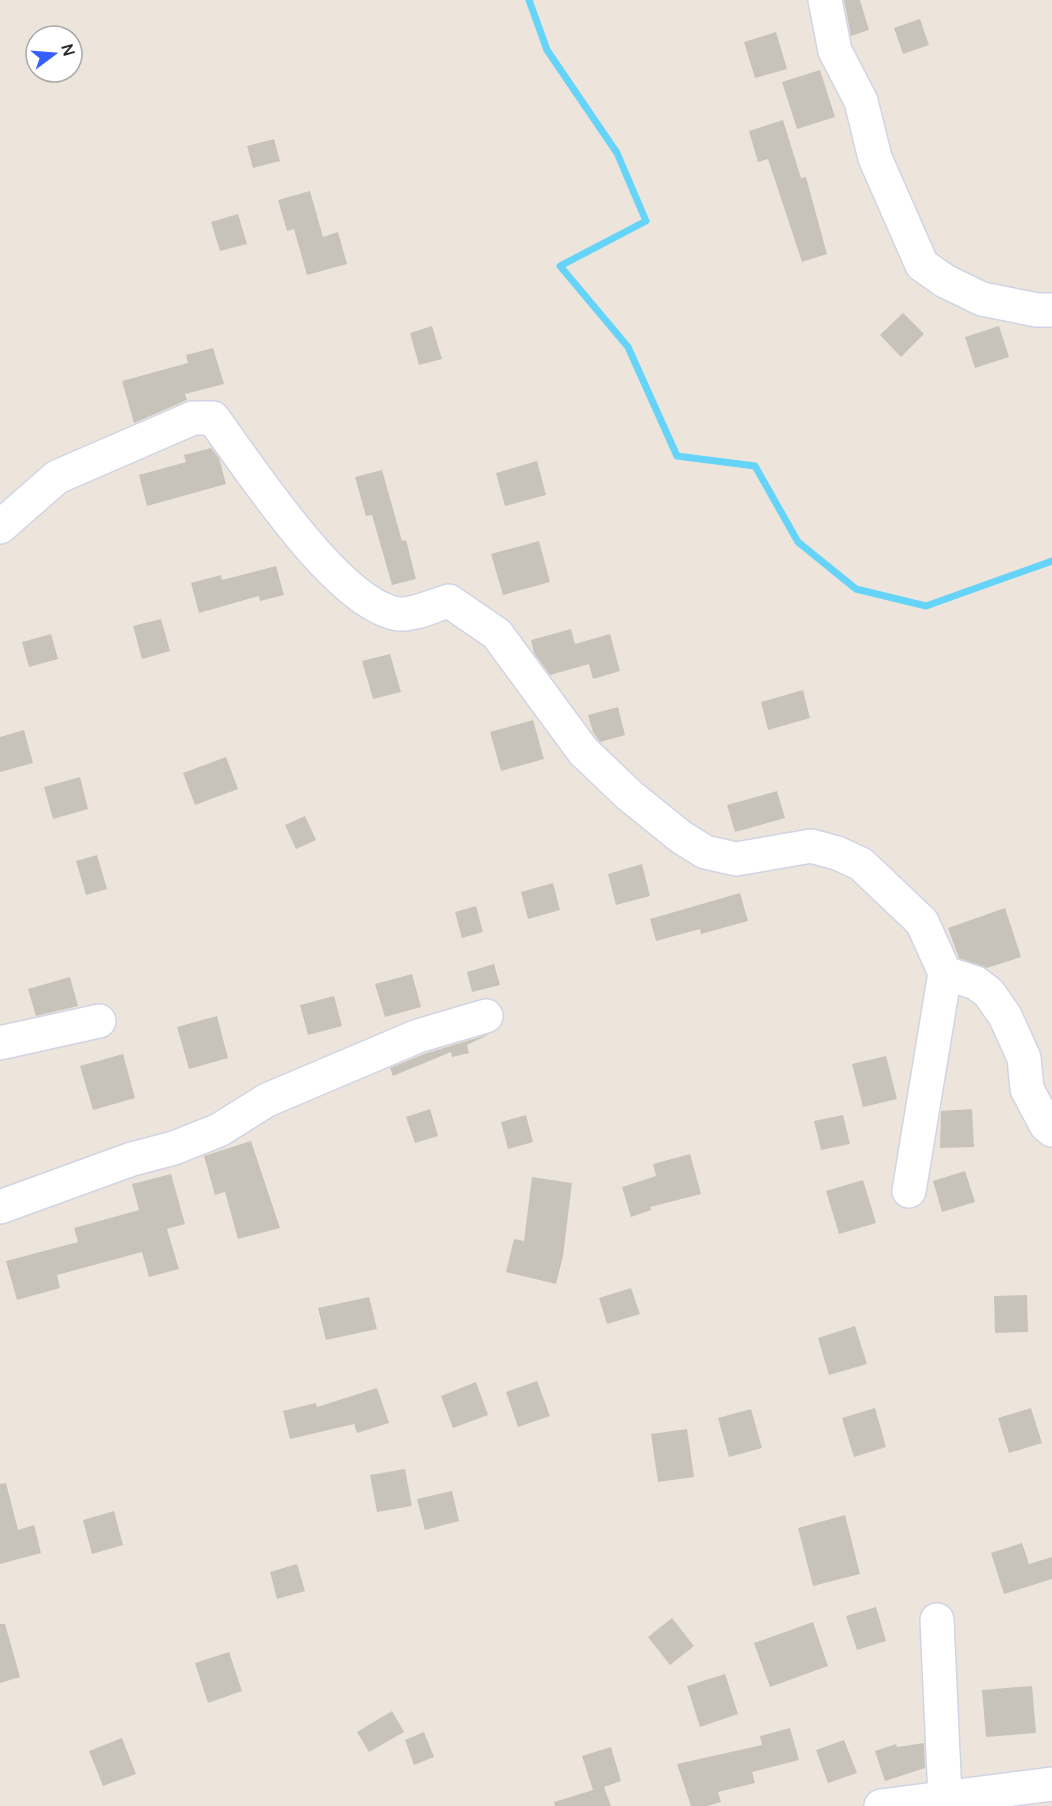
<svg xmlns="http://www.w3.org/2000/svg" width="1052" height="1806" viewBox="0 0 1052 1806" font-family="Manrope,sans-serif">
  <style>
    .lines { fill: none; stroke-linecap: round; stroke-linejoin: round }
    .stream { stroke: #65d4f8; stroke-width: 7 }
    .building { fill: #c8c3ba }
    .minor-casing { stroke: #d0d4e4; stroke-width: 36 }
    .minor { stroke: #fff; stroke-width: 33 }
  </style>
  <rect width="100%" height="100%" fill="#ede5db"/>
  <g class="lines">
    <path class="stream" d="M529 0 547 50 617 153 646 221 560 266 628 347 677 456 755 466 798 542 856 589 926 606 1052 561"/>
  </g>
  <g class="building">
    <path d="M844 0H860L869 30 851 36Z"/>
    <path d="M920 19 929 45 903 54 894 28Z"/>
    <path d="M776 32 787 69 755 78 744 42Z"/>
    <path d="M820 70 835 117 797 129 782 82Z"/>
    <path d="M783 120 801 178 806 177 827 254 802 262 768 159 758 162 749 131Z"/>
    <path d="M274 139 280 161 253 168 247 146Z"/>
    <path d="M310 191 323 237 338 232 347 264 307 275 294 229 287 231 278 200Z"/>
    <path d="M238 214 247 244 220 251 211 222Z"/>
    <path d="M903 313 924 334 901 357 880 335Z"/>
    <path d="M432 326 442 359 419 365 410 333Z"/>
    <path d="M999 326 1009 357 975 368 965 337Z"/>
    <path d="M213 348 224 384 185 394 187 400 134 423 122 381 188 363 186 355Z"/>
    <path d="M211 448 219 458 226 484 147 506 139 475 186 462 184 455Z"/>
    <path d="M537 461 546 495 505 506 496 473Z"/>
    <path d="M382 470 402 541 406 540 416 579 392 585 372 515 366 516 355 477Z"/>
    <path d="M539 541 550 582 503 595 491 554Z"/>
    <path d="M276 566 284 595 260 601 259 596 199 613 191 583 221 575 222 580Z"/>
    <path d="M161 619 170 651 142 659 133 626Z"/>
    <path d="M571 629 575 644 610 634 620 671 593 679 589 664 550 675 534 653 531 640Z"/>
    <path d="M51 634 58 659 29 667 22 642Z"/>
    <path d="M390 654 401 692 373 699 362 661Z"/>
    <path d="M803 690 810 718 768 730 761 702Z"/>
    <path d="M618 707 625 735 600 742 593 732 588 715Z"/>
    <path d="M533 720 544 759 501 771 490 732Z"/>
    <path d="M24 730 33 763 0 772V737Z"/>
    <path d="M226 757 238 789 195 805 183 773Z"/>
    <path d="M80 777 88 809 53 819 44 787Z"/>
    <path d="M777 791 785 818 735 832 727 805Z"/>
    <path d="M305 816 316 840 296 849 285 825Z"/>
    <path d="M97 855 107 889 86 895 76 861Z"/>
    <path d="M642 864 650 896 616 905 608 874Z"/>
    <path d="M553 883 560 910 528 919 521 892Z"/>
    <path d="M740 893 748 921 701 934 700 929 656 941 650 919Z"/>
    <path d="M476 906 483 932 462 938 455 912Z"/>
    <path d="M1005 908 1021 957 987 968 959 958 948 928Z"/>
    <path d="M494 964 500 985 472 992 467 972Z"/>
    <path d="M412 974 421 1007 385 1017 375 984Z"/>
    <path d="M70 977 78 1006 36 1016 28 989Z"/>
    <path d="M334 996 342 1026 308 1035 300 1005Z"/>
    <path d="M217 1016 228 1058 189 1069 177 1027Z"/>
    <path d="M490 1034 467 1045 469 1053 452 1057 451 1052 393 1076 390 1068 424 1054Z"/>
    <path d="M123 1054 135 1098 93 1110 80 1066Z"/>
    <path d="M886 1056 897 1099 863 1107 852 1064Z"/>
    <path d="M430 1109 438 1136 415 1143 406 1117Z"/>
    <path d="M972 1109 974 1147 940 1148 941 1111Z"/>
    <path d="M526 1115 533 1142 508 1149 501 1122Z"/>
    <path d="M843 1115 850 1144 821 1150 814 1121Z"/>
    <path d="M251 1141 280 1228 238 1239 225 1192 215 1195 204 1156Z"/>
    <path d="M690 1154 701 1194 650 1207 651 1210 631 1217 622 1187 656 1176 653 1164Z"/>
    <path d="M965 1171 975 1202 942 1212 933 1181Z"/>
    <path d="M171 1174 185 1224 167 1229 179 1269 149 1277 142 1252 57 1275 60 1288 17 1300 6 1261 78 1242 74 1228 139 1210 132 1184Z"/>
    <path d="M532 1177 572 1183 563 1256 556 1284 506 1272 514 1239 524 1241Z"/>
    <path d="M863 1180 876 1223 839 1234 826 1191Z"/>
    <path d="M631 1288 640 1314 607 1324 599 1298Z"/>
    <path d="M1027 1295 1028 1332 995 1333 994 1296Z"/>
    <path d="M369 1297 377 1329 326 1340 318 1308Z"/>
    <path d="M855 1326 867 1364 829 1375 818 1338Z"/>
    <path d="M537 1381 550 1416 518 1427 506 1392Z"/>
    <path d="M476 1382 488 1415 453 1428 441 1396Z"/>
    <path d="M377 1388 389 1423 357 1433 354 1424 290 1439 283 1411 316 1403 317 1407Z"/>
    <path d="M875 1408 886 1447 854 1457 842 1418Z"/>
    <path d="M1031 1408 1042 1443 1009 1453 998 1418Z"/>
    <path d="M751 1409 762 1448 729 1457 718 1418Z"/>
    <path d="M687 1429 694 1477 658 1482 651 1434Z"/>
    <path d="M405 1469 412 1506 377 1512 370 1475Z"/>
    <path d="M6 1483 18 1530 34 1525 41 1553 0 1564V1484Z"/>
    <path d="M452 1491 459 1521 425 1530 417 1499Z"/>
    <path d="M114 1511 123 1545 92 1554 83 1520Z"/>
    <path d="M845 1515 860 1574 813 1586 798 1528Z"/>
    <path d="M1022 1543 1029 1564 1052 1557V1579L1004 1594 991 1553Z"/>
    <path d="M297 1564 305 1591 277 1599 270 1572Z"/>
    <path d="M876 1607 886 1641 857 1650 846 1616Z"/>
    <path d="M672 1618 694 1646 670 1665 648 1637Z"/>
    <path d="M813 1622 828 1666 770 1687 754 1643Z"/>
    <path d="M0 1624H5L20 1677 0 1683Z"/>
    <path d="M229 1652 242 1691 208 1703 195 1663Z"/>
    <path d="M725 1674 738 1714 700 1727 687 1686Z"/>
    <path d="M1032 1686 1036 1733 986 1737 982 1690Z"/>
    <path d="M392 1711 404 1732 369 1752 357 1732Z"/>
    <path d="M790 1728 799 1760 752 1772 755 1783 718 1792 721 1802 707 1806H691L677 1764 762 1745 760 1736Z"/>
    <path d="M424 1732 434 1757 414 1765 405 1740Z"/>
    <path d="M122 1738 136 1774 103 1786 89 1751Z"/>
    <path d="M844 1740 857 1773 828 1783 816 1750Z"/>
    <path d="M924 1743 925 1768 885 1781 875 1751 896 1744 897 1747Z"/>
    <path d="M611 1747 621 1781 604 1787 611 1806H555L554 1802 593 1790 582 1756Z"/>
  </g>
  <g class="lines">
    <defs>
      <g id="minor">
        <path d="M825 0 835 51 861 101 875 158 922 265 945 281 982 299 1037 310H1052"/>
        <path d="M0 527 57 477 193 418H213C249 467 340 608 400 614 414 615 435 605 449 601L497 634 583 751 629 795 681 837 705 852 736 859 811 846 837 853 861 864 922 922 945 973 909 1191"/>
        <path d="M945 973 976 983 989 993 1005 1016 1024 1058 1027 1089 1046 1125 1052 1130"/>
        <path d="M0 1043 99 1021"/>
        <path d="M0 1207 132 1159 174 1148 219 1130 267 1100 418 1036 486 1016"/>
        <path d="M937 1620 945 1797"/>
        <path d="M881 1806 1052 1784"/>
      </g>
    </defs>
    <use href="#minor" class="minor-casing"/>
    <use href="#minor" class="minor"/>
  </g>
  <g transform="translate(54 54) rotate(74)"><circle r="28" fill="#ffffff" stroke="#aaaaaa" stroke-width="1.5"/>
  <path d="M0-4.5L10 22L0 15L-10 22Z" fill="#365fff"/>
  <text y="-9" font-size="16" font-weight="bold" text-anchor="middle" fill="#2a2a2a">N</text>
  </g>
</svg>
